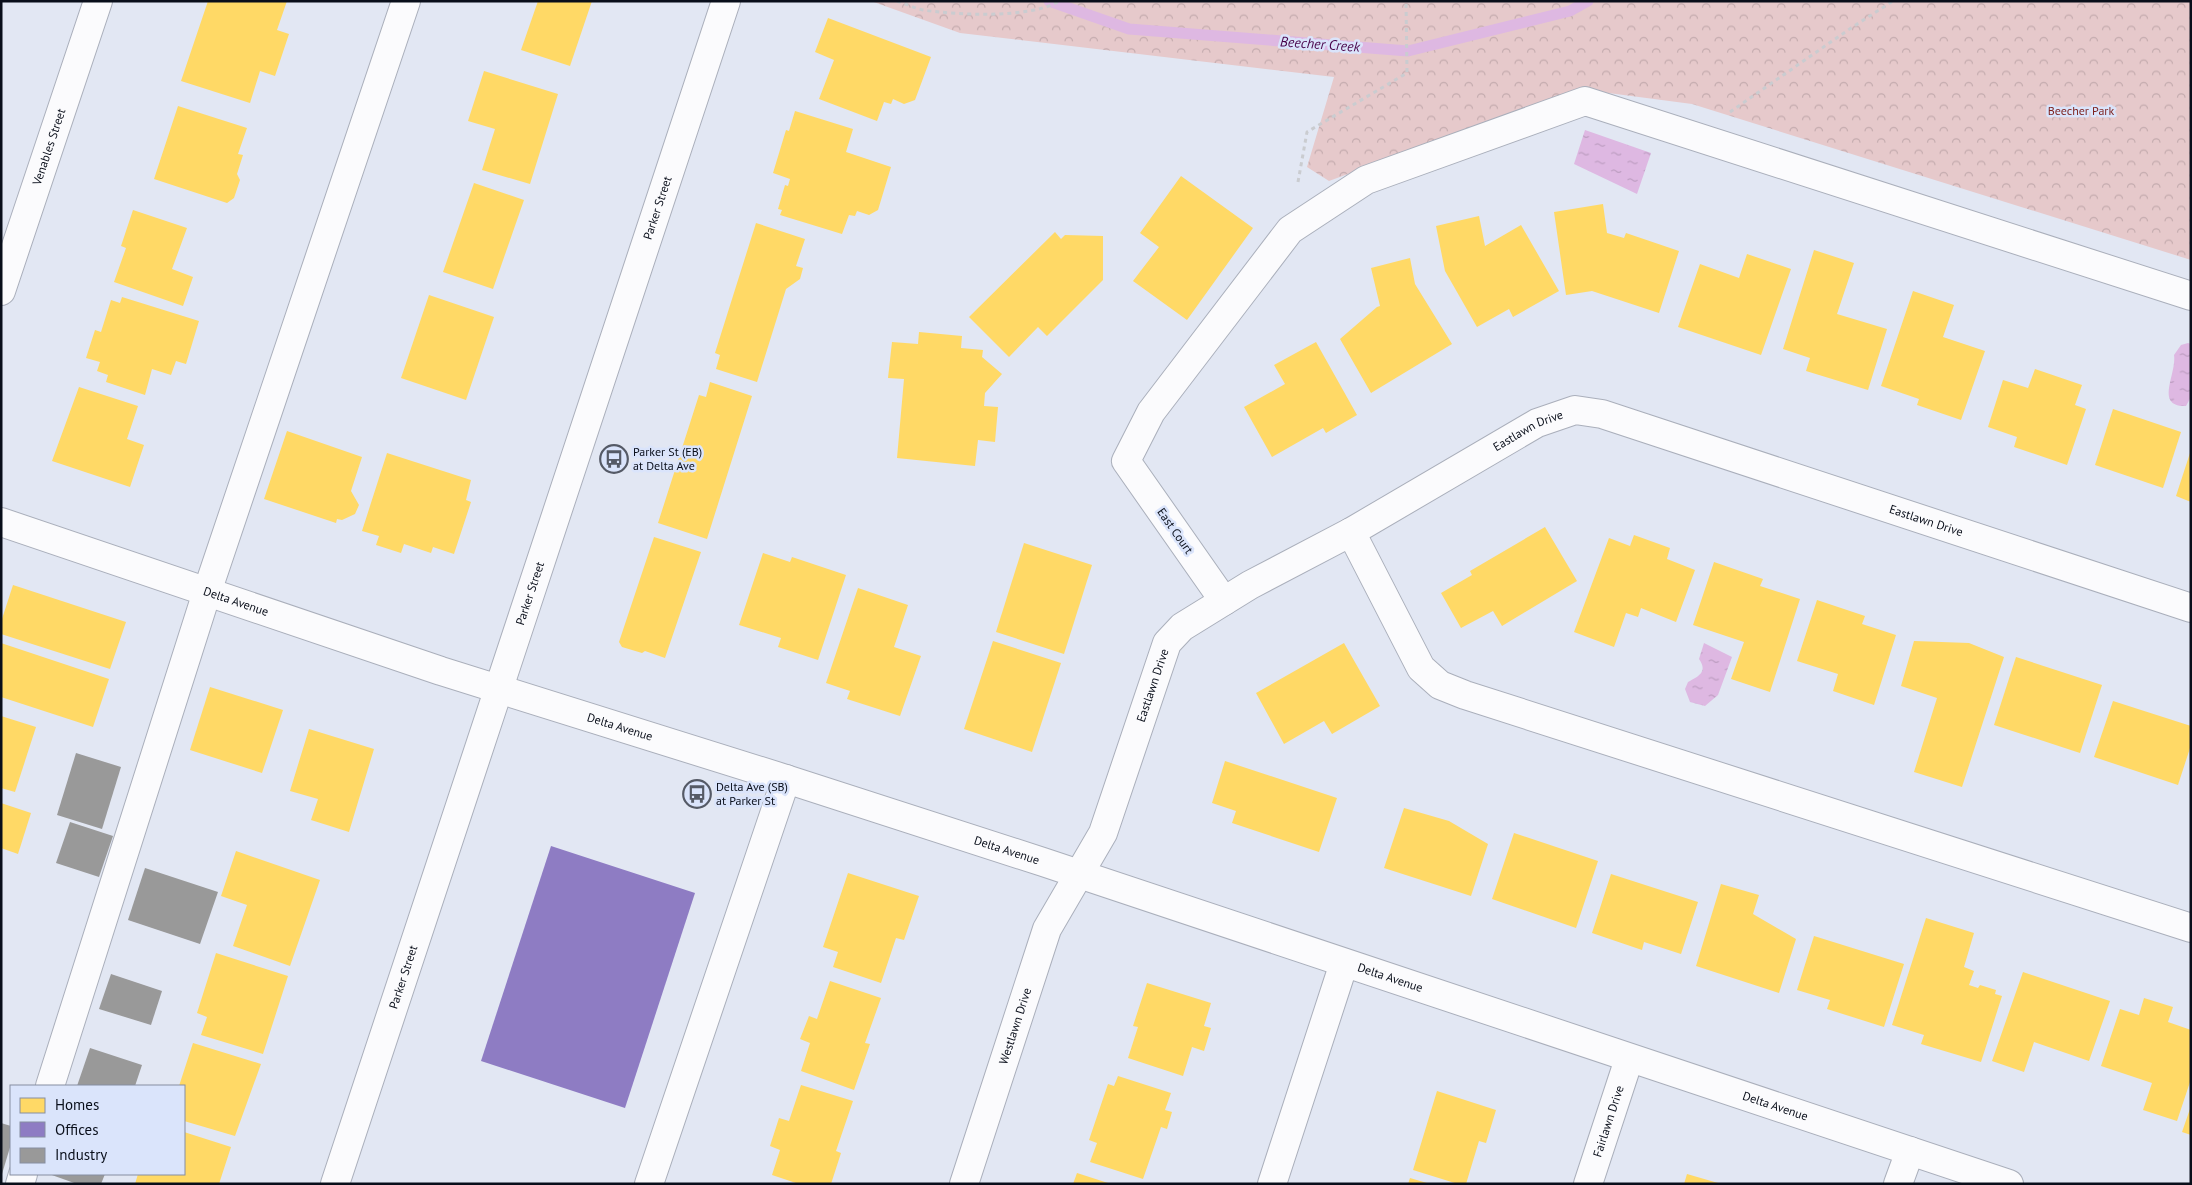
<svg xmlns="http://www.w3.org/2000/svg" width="2192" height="1185" viewBox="0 0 2192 1185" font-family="'PT Sans',sans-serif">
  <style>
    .park { fill: url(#park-crowns) }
    .water { fill: url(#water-ripples) }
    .homes { fill: #ffd966 }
    .offices { fill: #8e7cc3 }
    .industry { fill: #999 }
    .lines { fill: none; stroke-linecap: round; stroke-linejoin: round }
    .stream { stroke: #deb8e2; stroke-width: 11 }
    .minor-casing { stroke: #aaafbb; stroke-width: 30 }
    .path { stroke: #caccd0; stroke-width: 3; stroke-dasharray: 4 4; stroke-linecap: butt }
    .minor { stroke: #fbfbfd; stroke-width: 28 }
    .labels { text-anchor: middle; stroke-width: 5; stroke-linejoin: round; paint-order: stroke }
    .park-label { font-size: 12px; fill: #7c1f1c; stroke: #dae4fb }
    .street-label { font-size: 12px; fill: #090e1a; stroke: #dae4fb }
    .poi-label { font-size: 12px; fill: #090e1a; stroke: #dae4fb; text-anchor: start }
    .water-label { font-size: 14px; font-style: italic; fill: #49044b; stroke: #dae4fb }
  </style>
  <defs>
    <pattern id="park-crowns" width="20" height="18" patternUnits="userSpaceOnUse" patternTransform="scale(1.25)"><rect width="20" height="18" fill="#e6c9cb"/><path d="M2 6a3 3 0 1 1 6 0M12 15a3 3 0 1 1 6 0" fill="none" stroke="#c4abae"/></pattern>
    <pattern id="water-ripples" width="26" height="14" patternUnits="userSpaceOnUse" patternTransform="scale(1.25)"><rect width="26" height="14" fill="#deb8e2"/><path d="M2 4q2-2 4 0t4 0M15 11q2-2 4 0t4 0" fill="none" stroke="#bd9dc1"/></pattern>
  </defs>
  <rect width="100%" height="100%" fill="#e2e7f3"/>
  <path class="park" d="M871 1H2191V260L1692 104 1578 89 1329 181 1307 167 1334 77 960 33Z"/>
  <g class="water">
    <path d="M1585 130 1651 153 1637 194 1574 164Z"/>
    <path d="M2188 343 2191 344V397L2186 406C2154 407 2177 374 2174 355L2181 345Z"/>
    <path d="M1704 643 1732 657 1718 695 1705 706 1690 702 1685 689 1688 682C1699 676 1708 672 1699 659Z"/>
  </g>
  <g class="homes">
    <path d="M208 1H287L277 30 289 34 275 76 260 71 250 103 181 81Z"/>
    <path d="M538 1H592L570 66 521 50Z"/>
    <path d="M828 18 931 57 915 100 904 104 893 99 891 104 884 102 877 121 819 99 834 60 815 52Z"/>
    <path d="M484 71 558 94 530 184 482 170 495 129 468 121Z"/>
    <path d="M178 106 247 128 238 154 243 155 237 174 240 180 234 198 227 203 154 179Z"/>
    <path d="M795 111 853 129 846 152 891 167 878 210 869 215 857 211 855 216 849 215 842 234 780 215 782 210 778 209 785 185 788 186 790 179 773 173 786 130 789 131Z"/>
    <path d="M1181 176 1253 228 1187 320 1133 281 1159 247 1140 233Z"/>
    <path d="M474 183 524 200 493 289 443 272Z"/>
    <path d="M1603 204 1607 233 1624 238 1626 233 1679 251 1659 313 1592 291 1566 295 1554 212Z"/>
    <path d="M133 210 187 228 172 269 193 277 183 306 114 282 126 248 121 246Z"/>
    <path d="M1479 216 1485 246 1521 225 1559 291 1513 317 1509 309 1477 327 1445 271 1436 226Z"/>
    <path d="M756 223 805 239 796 266 803 268 800 279 786 289 757 382 716 369 720 355 715 353Z"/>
    <path d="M1055 232 1061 239 1065 235 1103 236V280L1047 336 1038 327 1009 357 969 317Z"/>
    <path d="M1814 250 1854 263 1837 314 1887 329 1868 390 1806 371 1810 358 1783 349Z"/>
    <path d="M1747 254 1791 269 1761 355 1678 327 1700 264 1739 278Z"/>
    <path d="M1410 258 1415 284 1452 344 1371 393 1340 339 1377 307 1380 306 1371 268Z"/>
    <path d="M1913 291 1954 305 1943 337 1985 351 1961 420 1917 405 1919 399 1881 386Z"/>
    <path d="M429 295 494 317 466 400 401 378Z"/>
    <path d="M122 297 199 321 186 364 176 361 171 375 152 369 145 395 106 382 108 375 97 371 100 362 86 358 95 330 101 332 111 300 120 303Z"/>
    <path d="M919 332 962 336 961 348 983 350 982 357 1002 374 985 393 984 406 998 407 995 442 978 440 975 466 897 458 904 379 888 378 892 342 918 344Z"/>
    <path d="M1316 342 1357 415 1326 433 1323 428 1272 457 1244 407 1285 384 1274 365Z"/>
    <path d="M2035 369 2082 385 2075 405 2086 409 2067 465 2014 447 2017 437 1988 427 2003 380 2028 388Z"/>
    <path d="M710 382 752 396 707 539 658 523 699 395 706 397Z"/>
    <path d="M79 387 138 406 127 439 144 445 130 487 52 461Z"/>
    <path d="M2113 409 2181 432 2163 488 2095 465Z"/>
    <path d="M287 431 362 457 351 491 359 505 355 514 342 520 337 519 336 523 264 499Z"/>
    <path d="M387 453 471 480 466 500 471 502 454 554 433 547 431 553 404 544 401 553 376 545 379 536 362 531Z"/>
    <path d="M2190 453H2191V502L2176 496Z"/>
    <path d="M1545 527 1577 581 1502 626 1493 611 1461 628 1441 593 1472 575 1470 571Z"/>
    <path d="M1634 535 1670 548 1667 559 1695 570 1676 622 1641 608 1638 617 1626 613 1614 647 1574 632 1609 538 1630 546Z"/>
    <path d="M654 537 701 552 665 658 645 651 642 653 622 647 619 642Z"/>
    <path d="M1024 543 1092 565 1064 654 996 632Z"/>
    <path d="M763 553 790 562 792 557 846 575 818 660 778 647 781 638 739 625Z"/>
    <path d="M1714 562 1763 579 1760 586 1800 599 1770 692 1731 679 1744 642 1693 625Z"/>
    <path d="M13 585 126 622 110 669 1 634V622Z"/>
    <path d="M858 588 908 605 894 647 921 656 900 716 847 699 850 691 826 683Z"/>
    <path d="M1817 600 1865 616 1862 624 1896 635 1874 705 1833 691 1838 674 1797 661Z"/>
    <path d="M993 641 1061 663 1032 752 964 729Z"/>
    <path d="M1914 641 1969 643 2004 657 1962 787 1914 772 1937 698 1901 686Z"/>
    <path d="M1 643 109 679 93 727 1 697Z"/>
    <path d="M1344 643 1380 706 1332 734 1324 721 1284 744 1256 693Z"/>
    <path d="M2016 657 2102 685 2080 753 1994 725Z"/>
    <path d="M210 687 283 710 262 773 190 750Z"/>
    <path d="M2113 701 2191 726V745L2178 785 2094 757Z"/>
    <path d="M1 716 36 727 15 792 1 788Z"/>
    <path d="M309 729 374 749 349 832 311 820 318 799 290 791Z"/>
    <path d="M1225 761 1337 798 1319 852 1232 823 1236 811 1212 803Z"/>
    <path d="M1 803 31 813 18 854 1 848Z"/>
    <path d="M1404 808 1449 821 1488 844 1471 896 1384 868Z"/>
    <path d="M1514 833 1598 861 1576 928 1492 899Z"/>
    <path d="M236 851 320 880 290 966 233 946 247 905 221 896Z"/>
    <path d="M848 873 919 896 904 940 896 938 881 983 833 967 838 952 823 947Z"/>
    <path d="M1611 874 1698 902 1681 954 1644 942 1642 950 1592 933Z"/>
    <path d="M1721 884 1759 895 1753 914 1796 939 1779 993 1696 966Z"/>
    <path d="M1926 918 1974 933 1964 967 1974 971 1969 985 1978 988 1980 985 1996 990 1995 994 2002 996 1981 1062 1921 1044 1924 1035 1892 1025Z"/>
    <path d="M1814 936 1904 964 1884 1027 1827 1009 1830 1000 1797 990Z"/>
    <path d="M216 953 288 976 263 1054 201 1035 207 1017 197 1013Z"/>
    <path d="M2023 972 2110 1001 2089 1061 2034 1042 2024 1072 1992 1061Z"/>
    <path d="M830 981 881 998 865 1043 870 1044 854 1090 801 1071 810 1043 800 1039 809 1016 817 1019Z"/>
    <path d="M1147 983 1211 1003 1204 1026 1211 1028 1204 1051 1192 1047 1183 1076 1128 1058 1138 1027 1133 1026Z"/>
    <path d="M2144 998 2173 1007 2168 1022 2191 1030V1079L2177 1121 2143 1110 2152 1083 2101 1066 2120 1009 2139 1015Z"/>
    <path d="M193 1043 261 1064 235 1136 184 1121V1086H179Z"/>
    <path d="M1118 1076 1171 1093 1165 1110 1172 1112 1167 1129 1161 1127 1143 1179 1090 1162 1097 1143 1089 1140 1108 1084 1114 1086Z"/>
    <path d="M801 1085 853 1101 836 1151 841 1153 831 1184H799L772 1175 780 1150 770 1146 779 1118 789 1121Z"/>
    <path d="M1437 1091 1496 1110 1486 1143 1479 1141 1466 1184H1458L1413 1170Z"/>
    <path d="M2191 1106V1135L2182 1132Z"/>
    <path d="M184 1132 231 1147 219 1184H135L138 1174H184Z"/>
    <path d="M1077 1173 1108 1183V1184H1073Z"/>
    <path d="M1687 1174 1718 1183V1184H1684Z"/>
    <path d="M1410 1178 1427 1183V1184H1408Z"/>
  </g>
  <path class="offices" d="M551 846 695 893 625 1108 481 1061Z"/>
  <g class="industry">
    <path d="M76 753 121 767 102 829 57 815Z"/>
    <path d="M70 822 113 836 99 877 56 863Z"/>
    <path d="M145 868 218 892 200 944 128 920Z"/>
    <path d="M111 974 162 991 151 1025 99 1009Z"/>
    <path d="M90 1048 142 1065 135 1086H77Z"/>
    <path d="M1 1123 11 1126V1144L2 1174Z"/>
    <path d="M49 1174H105L101 1184H77Z"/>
  </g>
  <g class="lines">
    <path class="stream" d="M1049 1 1129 29 1408 51 1570 11 1588 1"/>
    <defs>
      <g id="minor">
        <path id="s1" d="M1 291 98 1"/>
        <path id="s2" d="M1 522 441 671 786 779 1043 862 2009 1184"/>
        <path d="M1351 532 1421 668 1440 685 1465 695 2191 928"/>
        <path d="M1224 601 1126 461 1151 412 1290 230 1366 180 1585 101 2191 296"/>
        <path d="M50 1086 207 592 406 1"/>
        <path d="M20 1184 23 1174"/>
        <path id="s3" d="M335 1184 726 1"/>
        <path d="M649 1184 786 779"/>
        <path id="s4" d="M964 1184 1047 929 1103 833 1167 643 1182 627 1250 585 1351 532 1537 423 1575 410 1602 414 2191 608"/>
        <path d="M1272 1184 1344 963"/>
        <path id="s5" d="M1588 1184 1629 1059"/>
        <path d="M1898 1184 1910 1151"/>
      </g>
    </defs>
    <use href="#minor" class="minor-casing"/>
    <g class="path">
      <path d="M897 1C906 4 914 8 923 10 956 15 1031 19 1059 1"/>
      <path d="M1730 112 1851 28 1893 1"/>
      <path d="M1298 182 1307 132 1407 73 1406 1"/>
    </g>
    <use href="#minor" class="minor"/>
  </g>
  <defs>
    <symbol id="bus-ring" viewBox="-11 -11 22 22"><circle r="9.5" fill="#dae4fb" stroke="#555a66" stroke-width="1.5"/><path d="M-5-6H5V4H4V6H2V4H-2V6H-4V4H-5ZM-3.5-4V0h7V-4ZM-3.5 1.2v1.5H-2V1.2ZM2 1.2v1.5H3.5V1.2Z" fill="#555a66"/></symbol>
  </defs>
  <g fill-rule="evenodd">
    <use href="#bus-ring" x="598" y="443" width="32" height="32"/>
    <use href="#bus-ring" x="681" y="778" width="32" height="32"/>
  </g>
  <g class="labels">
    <g class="park-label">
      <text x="2081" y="115">Beecher Park</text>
    </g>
    <g class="street-label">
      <text dy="4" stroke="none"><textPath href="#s1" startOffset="152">Venables Street</textPath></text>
      <text dy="4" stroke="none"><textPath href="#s3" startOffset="1028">Parker Street</textPath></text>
      <text dy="4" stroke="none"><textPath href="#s4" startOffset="1000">Eastlawn Drive</textPath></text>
      <text dy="4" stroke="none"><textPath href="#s4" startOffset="1420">Eastlawn Drive</textPath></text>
      <text transform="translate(1175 531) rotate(55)" y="4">East Court</text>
      <text dy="4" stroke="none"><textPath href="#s3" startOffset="622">Parker Street</textPath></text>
      <text dy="4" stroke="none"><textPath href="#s2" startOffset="248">Delta Avenue</textPath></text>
      <text dy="4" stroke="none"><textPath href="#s4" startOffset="535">Eastlawn Drive</textPath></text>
      <text dy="4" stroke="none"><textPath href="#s2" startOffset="652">Delta Avenue</textPath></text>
      <text dy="4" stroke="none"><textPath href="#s2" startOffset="1058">Delta Avenue</textPath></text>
      <text dy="4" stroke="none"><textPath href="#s3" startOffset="218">Parker Street</textPath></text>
      <text dy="4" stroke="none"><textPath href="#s2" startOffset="1462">Delta Avenue</textPath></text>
      <text dy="4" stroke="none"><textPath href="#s4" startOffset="166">Westlawn Drive</textPath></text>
      <text dy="4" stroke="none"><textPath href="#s2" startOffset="1868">Delta Avenue</textPath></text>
      <text dy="4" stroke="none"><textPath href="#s5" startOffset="66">Fairlawn Drive</textPath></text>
    </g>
    <g class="poi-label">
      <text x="633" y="456">Parker St (EB)<tspan x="633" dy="14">at Delta Ave</tspan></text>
      <text x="716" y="791">Delta Ave (SB)<tspan x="716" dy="14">at Parker St</tspan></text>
    </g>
    <g class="water-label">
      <text transform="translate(1320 44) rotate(4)" y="5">Beecher Creek</text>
    </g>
  </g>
  <rect width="2192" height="1185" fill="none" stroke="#090e1a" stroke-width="5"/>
  <rect x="10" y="1085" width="175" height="90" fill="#dae4fb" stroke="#868ea1"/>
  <rect x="20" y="1098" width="25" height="15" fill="#ffd966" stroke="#868ea1"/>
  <text x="55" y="1110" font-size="15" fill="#090e1a">Homes</text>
  <rect x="20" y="1122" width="25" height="15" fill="#8e7cc3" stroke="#868ea1"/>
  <text x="55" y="1135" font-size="15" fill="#090e1a">Offices</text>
  <rect x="20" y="1148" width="25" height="15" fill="#999999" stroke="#868ea1"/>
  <text x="55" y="1160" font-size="15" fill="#090e1a">Industry</text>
</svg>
